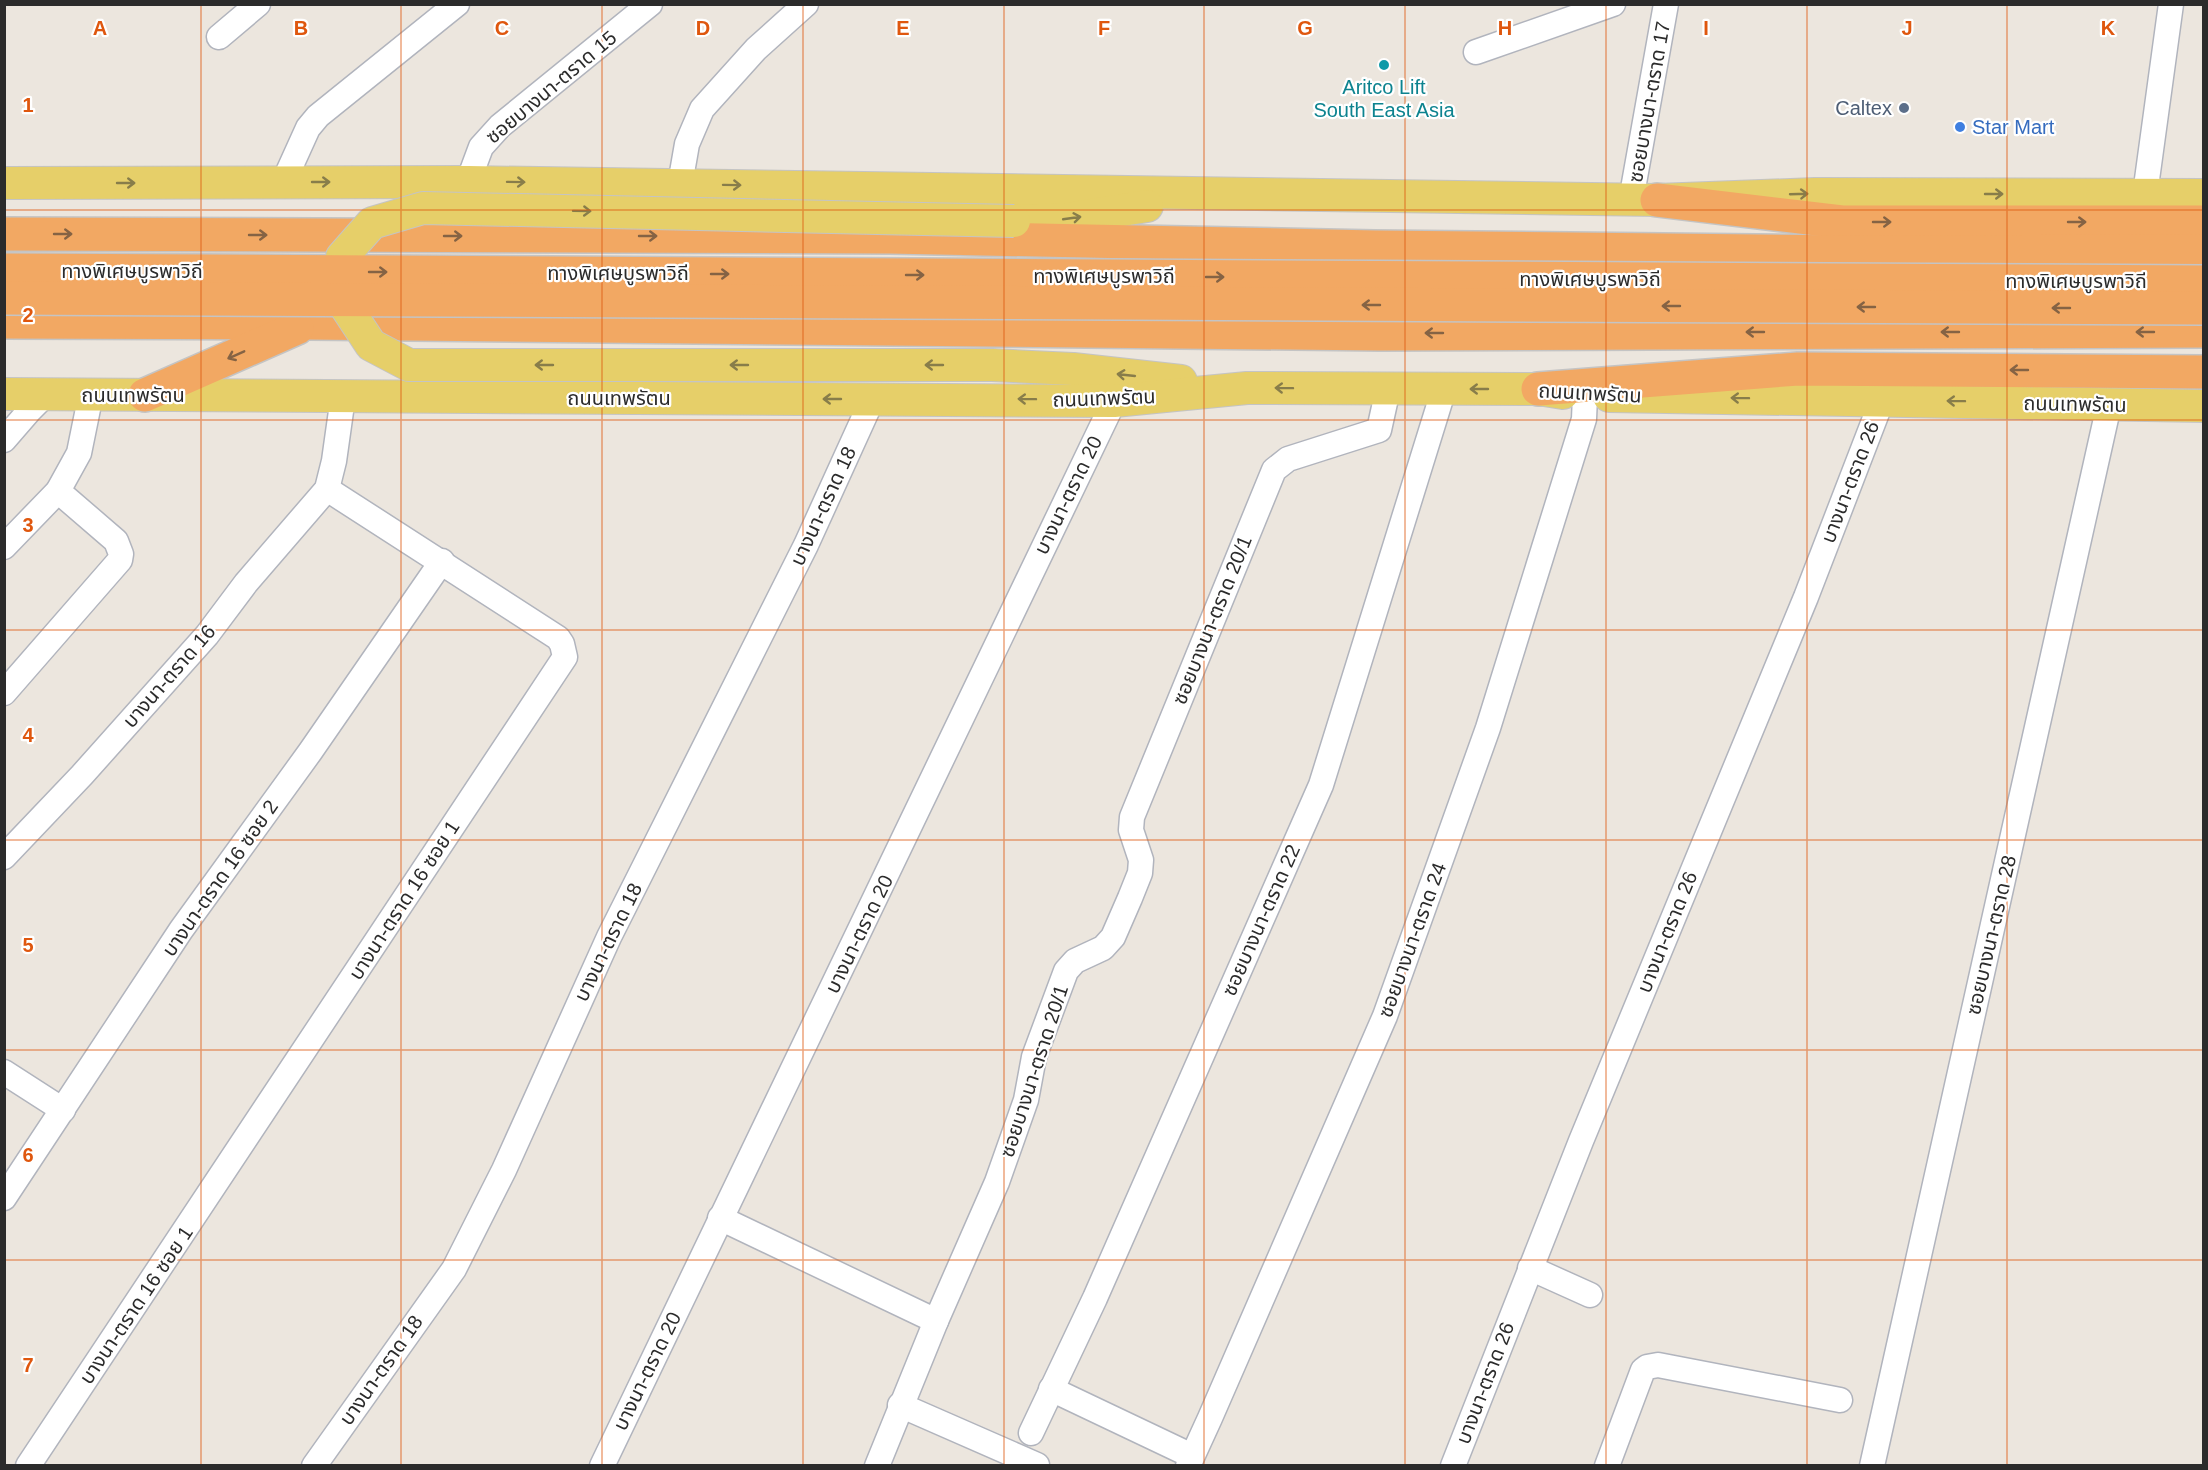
<svg xmlns="http://www.w3.org/2000/svg" width="2208" height="1470" viewBox="0 0 2208 1470" font-family="Arial,'Noto Sans Thai',sans-serif">
  <style>
    .lines { fill: none; stroke-linecap: round; stroke-linejoin: round }
    .minor-casing { stroke: #b1b4bd; stroke-width: 27 }
    .major-casing { stroke: #c4c4c4; stroke-width: 34 }
    .highway-casing { stroke: #c4c4c4; stroke-width: 36 }
    .minor { stroke: #fff; stroke-width: 24 }
    .major { stroke: #e6cf69; stroke-width: 32 }
    .highway { stroke: #f2a863; stroke-width: 33 }
    .major-bridge-casing { stroke: #c4c4c4; stroke-width: 34; stroke-linecap: butt }
    .highway-bridge-casing { stroke: #c4c4c4; stroke-width: 36; stroke-linecap: butt }
    .major-bridge { stroke: #e6cf69; stroke-width: 32 }
    .highway-bridge { stroke: #f2a863; stroke-width: 33 }
    .oneway { stroke: #887d4a }
    .oneway2 { stroke: #856344 }
    .grid { fill: none; stroke: #df570e; stroke-width: 1.5; stroke-opacity: 0.55 }
    .culture-dot { fill: #0f9aa8; stroke: #fff; stroke-width: 2 }
    .service-dot { fill: #5c6f8a; stroke: #fff; stroke-width: 2 }
    .shop-dot { fill: #3f7fe0; stroke: #fff; stroke-width: 2 }
    .labels { text-anchor: middle; stroke-width: 4.5; stroke-linejoin: round; paint-order: stroke }
    .street-label { font-size: 20px; fill: #2b2b2b; stroke: #fff }
    .culture-label { font-size: 20px; fill: #0d838f; stroke: #fff }
    .service-label { font-size: 20px; fill: #4e5e75; stroke: #fff; text-anchor: end }
    .shop-label { font-size: 20px; fill: #366cbe; stroke: #fff; text-anchor: start }
    .grid-label { font-size: 20px; text-anchor: middle; font-weight: bold; fill: #df570e; stroke: #fff; stroke-width: 4.5; stroke-linejoin: round; paint-order: stroke }
  </style>
  <rect width="100%" height="100%" fill="#ece6de"/>
  <g class="lines">
    <defs>
      <g id="minor">
        <path d="M219 37 258 4"/>
        <path d="M1476 52 1613 4"/>
        <path d="M284 181 308 128 318 116 457 4"/>
        <path d="M468 182 481 147 500 126 650 4"/>
        <path d="M680 184 687 144 702 109 756 49 806 4"/>
        <path d="M2145 194 2171 4"/>
        <path d="M1631 200 1666 4"/>
        <path d="M4 440 30 410 45 395"/>
        <path d="M4 547 58 491 79 453 91 394"/>
        <path d="M4 693 120 560 121 554 116 541 58 491"/>
        <path d="M4 857 82 775 207 635 246 583 327 489 334 461 343 397"/>
        <path d="M4 1072 63 1110"/>
        <path d="M4 1198 181 930 310 752 442 561"/>
        <path d="M720 1218 936 1321"/>
        <path d="M1530 1268 1590 1295"/>
        <path d="M1051 1389 1192 1456"/>
        <path d="M900 1405 1037 1465"/>
        <path d="M1031 1433 1095 1298 1321 785 1444 389"/>
        <path d="M28 1466 565 657 562 644 558 638 327 489"/>
        <path d="M314 1466 454 1269 504 1170 609 937 806 545 872 400"/>
        <path d="M602 1466 1114 401"/>
        <path d="M877 1466 936 1321 997 1182 1026 1100 1034 1057 1066 971 1075 961 1103 948 1113 937 1130 898 1140 873 1141 860 1131 830 1132 817 1274 470 1288 459 1379 430 1388 389"/>
        <path d="M1188 1466 1210 1418 1385 1016 1488 728 1584 419 1585 396"/>
        <path d="M1453 1466 1581 1141 1806 597 1882 400"/>
        <path d="M1607 1466 1643 1370 1647 1367 1658 1365 1840 1400"/>
        <path d="M1872 1466 2109 405"/>
      </g>
      <g id="major">
        <path d="M4 183 468 182 1657 200 1815 194 2204 195"/>
        <path d="M1014 221 1067 219 1147 206"/>
        <path d="M992 365 1073 369 1181 381"/>
        <path d="M4 394 1114 401 1247 388 1538 389 1563 393"/>
        <path d="M1609 396 2204 406"/>
      </g>
      <g id="highway">
        <path d="M1657 200 1842 222H2204"/>
        <path d="M4 234 890 237 1375 247 1857 252 2204 251"/>
        <path d="M4 322 309 323 1380 334 2204 331"/>
        <path d="M1538 389 1798 369 2204 372"/>
        <path d="M145 395 297 328"/>
      </g>
    </defs>
    <use href="#minor" class="minor-casing"/>
    <use href="#major" class="major-casing"/>
    <use href="#highway" class="highway-casing"/>
    <use href="#minor" class="minor"/>
    <use href="#major" class="major"/>
    <use href="#highway" class="highway"/>
    <defs>
      <path id="major-bridge" d="M992 365H409L371 345 344 304 342 257 372 223 423 208 1014 221"/>
      <g id="highway-bridge">
        <path d="M4 270 2204 282"/>
        <path d="M4 298 2204 308"/>
      </g>
    </defs>
    <use href="#major-bridge" class="major-bridge-casing"/>
    <use href="#highway-bridge" class="highway-bridge-casing"/>
    <use href="#major-bridge" class="major-bridge"/>
    <use href="#highway-bridge" class="highway-bridge"/>
  </g>
  <defs><path id="oneway-shaft" d="M-6 0H5M1.5-3L5.5 0L1.5 3" fill="none" stroke-width="1.6" stroke-linecap="round" stroke-linejoin="round" transform="scale(1.5)"/></defs>
  <g class="oneway">
    <use href="#oneway-shaft" transform="translate(321 182)"/>
    <use href="#oneway-shaft" transform="translate(516 182) rotate(1)"/>
    <use href="#oneway-shaft" transform="translate(126 183)"/>
    <use href="#oneway-shaft" transform="translate(732 185) rotate(1)"/>
    <use href="#oneway-shaft" transform="translate(1799 194) rotate(-2)"/>
    <use href="#oneway-shaft" transform="translate(1994 194)"/>
    <use href="#oneway-shaft" transform="translate(582 211) rotate(1)"/>
    <use href="#oneway-shaft" transform="translate(1072 218) rotate(-8)"/>
    <use href="#oneway-shaft" transform="translate(544 365) rotate(180)"/>
    <use href="#oneway-shaft" transform="translate(739 365) rotate(180)"/>
    <use href="#oneway-shaft" transform="translate(934 365) rotate(180)"/>
    <use href="#oneway-shaft" transform="translate(1126 375) rotate(-174)"/>
    <use href="#oneway-shaft" transform="translate(1284 388) rotate(-179)"/>
    <use href="#oneway-shaft" transform="translate(1479 389) rotate(-180)"/>
    <use href="#oneway-shaft" transform="translate(1740 398) rotate(-179)"/>
    <use href="#oneway-shaft" transform="translate(832 399) rotate(-180)"/>
    <use href="#oneway-shaft" transform="translate(1027 399) rotate(-179)"/>
    <use href="#oneway-shaft" transform="translate(1956 401) rotate(-179)"/>
  </g>
  <g class="oneway2">
    <use href="#oneway-shaft" transform="translate(1882 222)"/>
    <use href="#oneway-shaft" transform="translate(2077 222)"/>
    <use href="#oneway-shaft" transform="translate(63 234)"/>
    <use href="#oneway-shaft" transform="translate(258 235)"/>
    <use href="#oneway-shaft" transform="translate(453 236)"/>
    <use href="#oneway-shaft" transform="translate(648 236)"/>
    <use href="#oneway-shaft" transform="translate(378 272)"/>
    <use href="#oneway-shaft" transform="translate(720 274)"/>
    <use href="#oneway-shaft" transform="translate(915 275)"/>
    <use href="#oneway-shaft" transform="translate(1215 277)"/>
    <use href="#oneway-shaft" transform="translate(1371 305) rotate(-180)"/>
    <use href="#oneway-shaft" transform="translate(1671 306) rotate(-180)"/>
    <use href="#oneway-shaft" transform="translate(1866 307) rotate(-180)"/>
    <use href="#oneway-shaft" transform="translate(2061 308) rotate(-180)"/>
    <use href="#oneway-shaft" transform="translate(1755 332) rotate(180)"/>
    <use href="#oneway-shaft" transform="translate(1950 332) rotate(180)"/>
    <use href="#oneway-shaft" transform="translate(2145 332) rotate(180)"/>
    <use href="#oneway-shaft" transform="translate(1434 333) rotate(180)"/>
    <use href="#oneway-shaft" transform="translate(236 355) rotate(156)"/>
    <use href="#oneway-shaft" transform="translate(2019 370) rotate(-180)"/>
  </g>
  <path class="grid" d="M201 4V1466M401 4V1466M602 4V1466M803 4V1466M1004 4V1466M1204 4V1466M1405 4V1466M1606 4V1466M1807 4V1466M2007 4V1466M4 210H2204M4 420H2204M4 630H2204M4 840H2204M4 1050H2204M4 1260H2204"/>
  <circle class="culture-dot" cx="1384" cy="65" r="6"/>
  <circle class="service-dot" cx="1904" cy="108" r="6"/>
  <circle class="shop-dot" cx="1960" cy="127" r="6"/>
  <g class="labels">
    <g class="street-label">
      <text transform="translate(551 87) rotate(-40)" y="7">ซอยบางนา-ตราด 15</text>
      <text transform="translate(1649 102) rotate(-80)" y="7">ซอยบางนา-ตราด 17</text>
      <text x="132" y="278">ทางพิเศษบูรพาวิถี</text>
      <text x="618" y="280">ทางพิเศษบูรพาวิถี</text>
      <text x="1104" y="283">ทางพิเศษบูรพาวิถี</text>
      <text x="1590" y="286">ทางพิเศษบูรพาวิถี</text>
      <text x="2076" y="288">ทางพิเศษบูรพาวิถี</text>
      <text transform="translate(1590 393) rotate(3)" y="7">ถนนเทพรัตน</text>
      <text x="133" y="402">ถนนเทพรัตน</text>
      <text x="619" y="405">ถนนเทพรัตน</text>
      <text transform="translate(1104 398) rotate(-2)" y="7">ถนนเทพรัตน</text>
      <text transform="translate(2075 404) rotate(1)" y="7">ถนนเทพรัตน</text>
      <text transform="translate(1850 482) rotate(-69)" y="7">บางนา-ตราด 26</text>
      <text transform="translate(1068 495) rotate(-64)" y="7">บางนา-ตราด 20</text>
      <text transform="translate(823 506) rotate(-65)" y="7">บางนา-ตราด 18</text>
      <text transform="translate(1212 620) rotate(-68)" y="7">ซอยบางนา-ตราด 20/1</text>
      <text transform="translate(169 676) rotate(-49)" y="7">บางนา-ตราด 16</text>
      <text transform="translate(220 878) rotate(-55)" y="7">บางนา-ตราด 16 ซอย 2</text>
      <text transform="translate(404 900) rotate(-57)" y="7">บางนา-ตราด 16 ซอย 1</text>
      <text transform="translate(1261 920) rotate(-66)" y="7">ซอยบางนา-ตราด 22</text>
      <text transform="translate(1667 932) rotate(-68)" y="7">บางนา-ตราด 26</text>
      <text transform="translate(859 934) rotate(-64)" y="7">บางนา-ตราด 20</text>
      <text transform="translate(1991 935) rotate(-77)" y="7">ซอยบางนา-ตราด 28</text>
      <text transform="translate(1412 940) rotate(-70)" y="7">ซอยบางนา-ตราด 24</text>
      <text transform="translate(608 942) rotate(-64)" y="7">บางนา-ตราด 18</text>
      <text transform="translate(1034 1071) rotate(-72)" y="7">ซอยบางนา-ตราด 20/1</text>
      <text transform="translate(136 1305) rotate(-56)" y="7">บางนา-ตราด 16 ซอย 1</text>
      <text transform="translate(381 1370) rotate(-55)" y="7">บางนา-ตราด 18</text>
      <text transform="translate(647 1371) rotate(-64)" y="7">บางนา-ตราด 20</text>
      <text transform="translate(1485 1383) rotate(-69)" y="7">บางนา-ตราด 26</text>
    </g>
    <g class="culture-label">
      <text x="1384" y="94">Aritco Lift<tspan x="1384" dy="23">South East Asia</tspan></text>
    </g>
    <g class="service-label">
      <text x="1892" y="115">Caltex</text>
    </g>
    <g class="shop-label">
      <text x="1972" y="134">Star Mart</text>
    </g>
  </g>
  <g class="grid-label">
    <text x="100" y="35">A</text>
    <text x="301" y="35">B</text>
    <text x="502" y="35">C</text>
    <text x="703" y="35">D</text>
    <text x="903" y="35">E</text>
    <text x="1104" y="35">F</text>
    <text x="1305" y="35">G</text>
    <text x="1505" y="35">H</text>
    <text x="1706" y="35">I</text>
    <text x="1907" y="35">J</text>
    <text x="2108" y="35">K</text>
    <text x="28" y="112">1</text>
    <text x="28" y="322">2</text>
    <text x="28" y="532">3</text>
    <text x="28" y="742">4</text>
    <text x="28" y="952">5</text>
    <text x="28" y="1162">6</text>
    <text x="28" y="1372">7</text>
  </g>
  <rect width="2208" height="1470" fill="none" stroke="#2b2b2b" stroke-width="12"/>
</svg>
